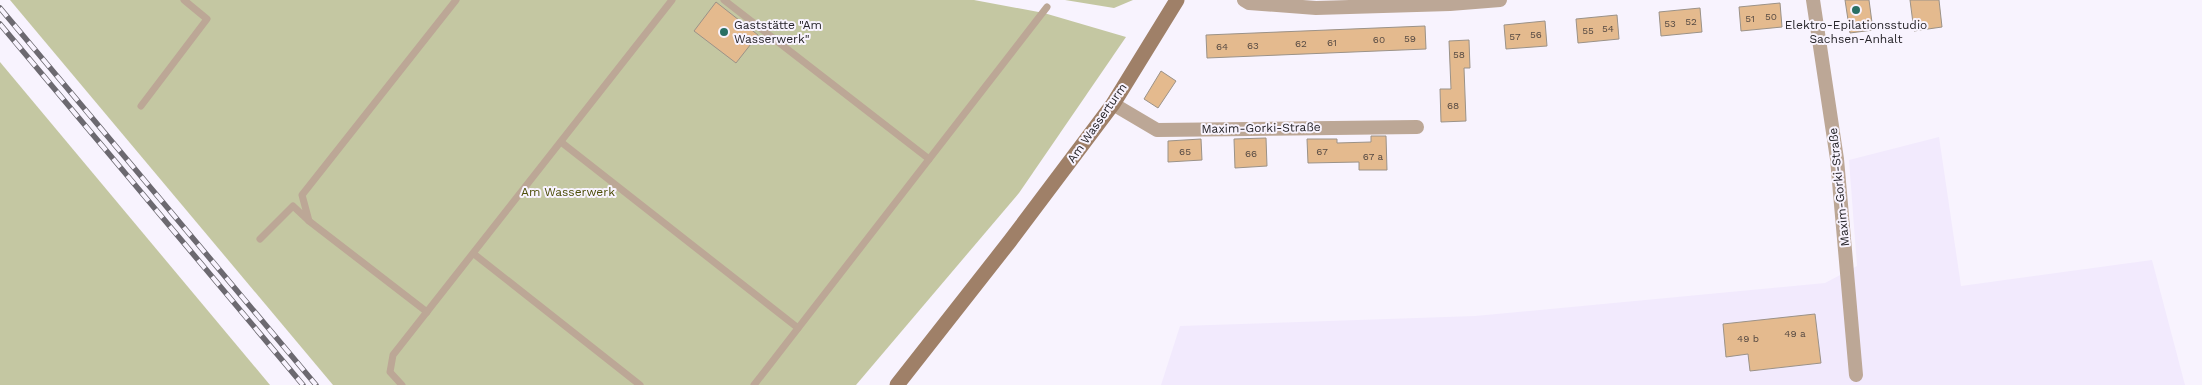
<svg xmlns="http://www.w3.org/2000/svg" width="2202" height="385" viewBox="0 0 2202 385" font-family="'Work Sans',sans-serif">
  <style>
    .built { fill: #f2eafd }
    .green { fill: #c4c7a2 }
    .building { fill: #e4ba8e; stroke: #9b9288 }
    .lines { fill: none; stroke-linecap: round; stroke-linejoin: round }
    .lane { stroke: #bca796; stroke-width: 7 }
    .street { stroke: #bca796; stroke-width: 14 }
    .secondary { stroke: #9f8068; stroke-width: 15 }
    .rail-casing { stroke: #6c6970; stroke-width: 5.5 }
    .rail { stroke: #f8f3fe; stroke-width: 4; stroke-dasharray: 11; stroke-linecap: butt }
    .poi-dot { fill: #296f64; stroke: #f8f3fe; stroke-width: 2 }
    .labels { text-anchor: middle; stroke-width: 4; stroke-linejoin: round; paint-order: stroke }
    .number-label { font-size: 10px; fill: #564a43 }
    .poi-label { font-size: 12px; fill: #27252a; stroke: #f8f3fe; text-anchor: start }
    .street-label { font-size: 12px; fill: #27252a; stroke: #f8f3fe }
    .park-label { font-size: 12px; fill: #4d4e09; stroke: #f8f3fe }
  </style>
  <rect width="100%" height="100%" fill="#f8f3fe"/>
  <path class="built" d="M1939 137 1961 286 2152 260 2185 385H1161L1180 326 1475 316 1825 283 1857 266 1849 160Z"/>
  <g class="green">
    <path d="M10 0H974L1044 13 1126 37 1019 193 856 385H333Z"/>
    <path d="M1065 0H1133L1114 8Z"/>
    <path d="M0 62 270 385H0Z"/>
  </g>
  <g class="building">
    <path d="M1845 0H1869L1873 30 1850 33Z"/>
    <path d="M1910 0H1939L1942 27 1914 31Z"/>
    <path d="M716 2 758 35 736 63 694 31Z"/>
    <path d="M1780 3 1782 27 1741 31 1739 7Z"/>
    <path d="M1700 8 1702 32 1661 36 1659 12Z"/>
    <path d="M1617 15 1619 39 1578 43 1576 19Z"/>
    <path d="M1545 21 1547 46 1506 49 1504 25Z"/>
    <path d="M1425 26 1426 49 1207 58 1206 35Z"/>
    <path d="M1469 40 1470 68H1464L1466 121 1441 122 1440 89H1451L1449 41Z"/>
    <path d="M1161 71 1176 81 1158 108 1144 99Z"/>
    <path d="M1371 136H1386L1387 170H1359V162L1308 163 1307 139H1337V143L1371 142Z"/>
    <path d="M1266 138 1267 166 1235 168 1234 139Z"/>
    <path d="M1201 139 1202 160 1168 162V141Z"/>
    <path d="M1815 314 1821 363 1750 371 1748 354 1726 357 1723 324Z"/>
  </g>
  <g class="lines">
    <g class="lane">
      <path d="M724 0 929 159"/>
      <path d="M141 106 207 19 184 0"/>
      <path d="M561 142 798 328"/>
      <path d="M309 221 427 312"/>
      <path d="M260 239 293 206 309 221 302 195 456 0"/>
      <path d="M474 254 640 385"/>
      <path d="M402 385 390 372 393 355 672 0"/>
      <path d="M754 385 1047 7"/>
    </g>
    <g class="street">
      <path d="M1244 0 1249 3 1316 8 1450 4 1500 0"/>
      <path d="M1813 0 1837 159 1856 375"/>
      <path d="M1113 104 1157 130 1417 127"/>
    </g>
    <path class="secondary" d="M897 385 1010 241 1113 104 1177 0"/>
    <defs>
      <g id="rail">
        <path d="M0 8 316 385"/>
        <path d="M0 24 303 385"/>
      </g>
    </defs>
    <use href="#rail" class="rail-casing"/>
    <use href="#rail" class="rail"/>
  </g>
  <g class="poi-dot">
    <circle cx="1856" cy="10" r="5"/>
    <circle cx="724" cy="32" r="5"/>
  </g>
  <g class="labels">
    <g class="number-label">
      <text x="1771" y="20">50</text>
      <text x="1750" y="22">51</text>
      <text x="1691" y="25">52</text>
      <text x="1670" y="27">53</text>
      <text x="1608" y="32">54</text>
      <text x="1588" y="34">55</text>
      <text x="1536" y="38">56</text>
      <text x="1515" y="40">57</text>
      <text x="1410" y="42">59</text>
      <text x="1379" y="43">60</text>
      <text x="1332" y="46">61</text>
      <text x="1301" y="47">62</text>
      <text x="1253" y="49">63</text>
      <text x="1222" y="50">64</text>
      <text x="1459" y="58">58</text>
      <text x="1453" y="109">68</text>
      <text x="1185" y="155">65</text>
      <text x="1322" y="155">67</text>
      <text x="1251" y="157">66</text>
      <text x="1373" y="160">67 a</text>
      <text x="1795" y="337">49 a</text>
      <text x="1748" y="342">49 b</text>
    </g>
    <g class="poi-label">
      <text x="734" y="29">Gaststätte "Am<tspan x="734" dy="14">Wasserwerk"</tspan></text>
      <text x="1856" y="29" text-anchor="middle">Elektro-Epilationsstudio<tspan x="1856" dy="14">Sachsen-Anhalt</tspan></text>
    </g>
    <g class="street-label">
      <text transform="translate(1097 123) rotate(-55)" y="4">Am Wasserturm</text>
      <text transform="translate(1261 128) rotate(-1)" y="4">Maxim-Gorki-Straße</text>
      <text transform="translate(1839 187) rotate(-96)" y="4">Maxim-Gorki-Straße</text>
    </g>
    <g class="park-label">
      <text x="568" y="196">Am Wasserwerk</text>
    </g>
  </g>
</svg>
